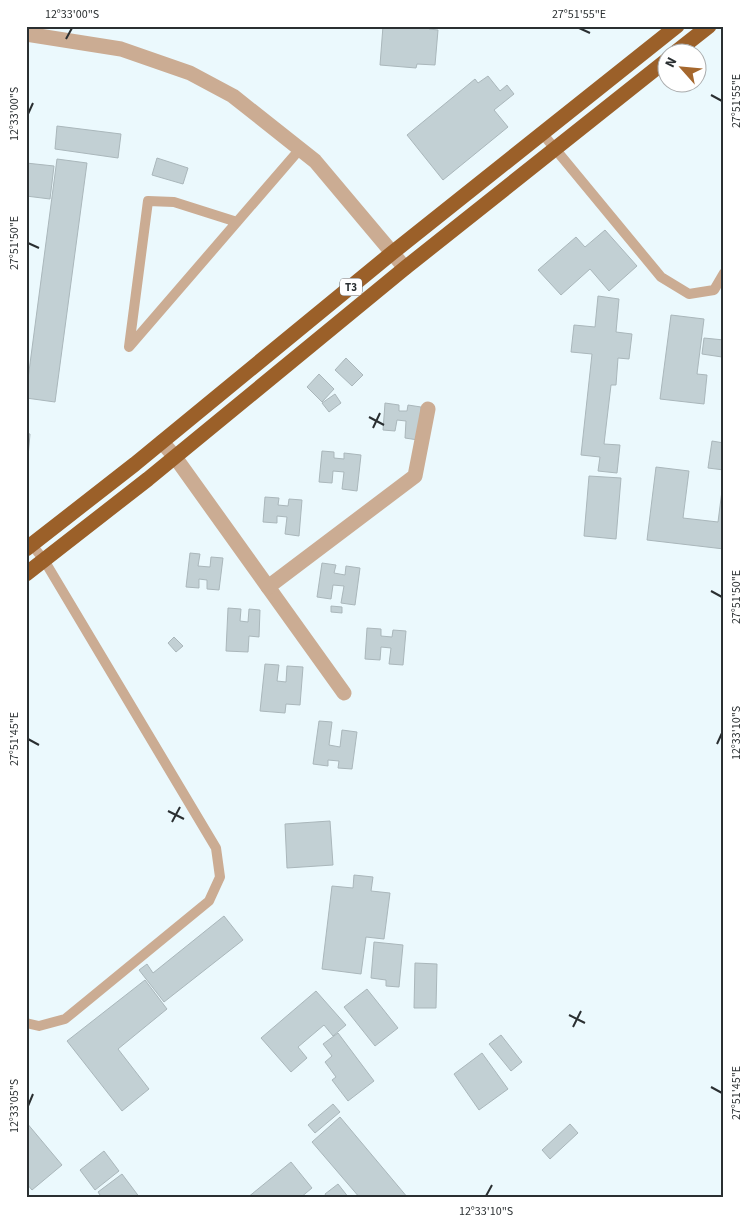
<svg xmlns="http://www.w3.org/2000/svg" width="750" height="1224" viewBox="0 0 750 1224" font-family="'Source Sans 3',sans-serif">
  <style>
    .building { fill: #c2d0d4; stroke: #aab7bb }
    .lines { fill: none; stroke-linecap: round; stroke-linejoin: round }
    .service { stroke: #cbac93; stroke-width: 10 }
    .minor { stroke: #cbac93; stroke-width: 15 }
    .trunk { stroke: #9b6029; stroke-width: 15 }
    .ticks { fill: none; stroke: #2a2f31; stroke-width: 2 }
    .labels { text-anchor: middle; stroke-width: 4; stroke-linejoin: round; paint-order: stroke }
    .shield { fill: #fff; stroke: #6a6d6f; stroke-width: 1 }
    .shield-label { font-size: 11px; font-weight: bold; fill: #2a2f31 }
    .neatline { fill: none; stroke: #2a2f31; stroke-width: 2 }
    .ticks-label { font-size: 12px; text-anchor: middle; fill: #2a2f31 }
  </style>
  <rect width="100%" height="100%" fill="#ebf9fd"/>
  <g class="building">
    <path d="M383 26H429V29L438 30 435 65 417 64 416 68 380 65Z"/>
    <path d="M488 76 500 91 507 85 514 94 494 110 508 127 443 180 407 135 475 79 478 83Z"/>
    <path d="M57 126 121 134 118 158 55 149Z"/>
    <path d="M157 158 188 168 183 184 152 175Z"/>
    <path d="M57 159 87 163 55 402 26 398V394Z"/>
    <path d="M26 163 54 166 50 199 26 196Z"/>
    <path d="M605 230 637 266 609 291 590 269 561 295 538 270 576 237 585 247Z"/>
    <path d="M598 296 619 299 616 332 632 334 629 359 618 358 616 385H611L604 444 620 445 617 473 598 471 600 457 581 455 592 354 571 352 574 325 595 327Z"/>
    <path d="M671 315 704 319 697 374 707 375 704 404 660 399Z"/>
    <path d="M704 338 724 340 722 357 702 354Z"/>
    <path d="M346 358 363 375 352 386 335 370Z"/>
    <path d="M319 374 334 389 322 402 307 387Z"/>
    <path d="M335 394 341 403 329 412 322 403Z"/>
    <path d="M385 403 399 405V411H407L408 405 421 407 418 440 405 438 406 421 397 420 395 431 383 430Z"/>
    <path d="M26 433 30 434 28 457H26Z"/>
    <path d="M712 441 724 443V470L708 468Z"/>
    <path d="M322 451 334 452V458L344 459V453L361 455 357 491 342 489 344 472 333 471 332 483 319 482Z"/>
    <path d="M656 467 689 471 683 518 718 522 724 475V549L647 540Z"/>
    <path d="M589 476 621 478 616 539 584 536Z"/>
    <path d="M265 497 279 498 278 505 288 506 289 499 302 500 299 536 285 534 287 517 277 516V523L263 522Z"/>
    <path d="M190 553 200 554 198 566 210 567 211 557 223 558 219 590 207 589V580L199 579V588L186 587Z"/>
    <path d="M322 563 336 565 334 573 345 575 346 566 360 568 355 605 341 603 344 586 333 585 331 599 317 597Z"/>
    <path d="M331 606 342 607V613L331 612Z"/>
    <path d="M228 608 241 609 240 621 248 622 249 609 260 610 259 637 249 636 248 652 226 651Z"/>
    <path d="M367 628 381 629V636L392 637 393 630 406 631 403 665 389 664 391 648 381 647 380 660 365 659Z"/>
    <path d="M174 637 183 646 176 652 168 643Z"/>
    <path d="M265 664 279 665 277 681 286 682 287 666 303 667 300 705 286 704 285 713 260 711Z"/>
    <path d="M319 721 332 722 329 745 340 747 342 730 357 732 352 769 338 768 339 761 328 760V766L313 764Z"/>
    <path d="M330 821 333 865 287 868 285 824Z"/>
    <path d="M354 875 373 877 371 891 390 893 384 939 366 937 361 974 322 969 332 886 353 888Z"/>
    <path d="M224 916 243 940 164 1002 139 970 147 964 153 973Z"/>
    <path d="M374 942 403 945 399 987 386 986V980L371 978Z"/>
    <path d="M415 963 437 964 436 1008H414Z"/>
    <path d="M145 980 167 1009 118 1049 149 1089 122 1111 67 1041Z"/>
    <path d="M367 989 398 1028 375 1046 344 1007Z"/>
    <path d="M316 991 346 1025 333 1036 324 1025 298 1047 307 1058 291 1072 261 1038Z"/>
    <path d="M338 1033 374 1081 348 1101 332 1080 336 1077 325 1062 332 1056 323 1044Z"/>
    <path d="M501 1035 522 1062 511 1071 489 1044Z"/>
    <path d="M482 1053 508 1089 479 1110 454 1074Z"/>
    <path d="M333 1104 340 1112 315 1133 308 1125Z"/>
    <path d="M340 1117 408 1198H360L312 1142Z"/>
    <path d="M26 1122 62 1165 32 1190 26 1183Z"/>
    <path d="M570 1124 578 1133 550 1159 542 1150Z"/>
    <path d="M104 1151 119 1171 95 1190 80 1170Z"/>
    <path d="M291 1162 312 1188 300 1198H247Z"/>
    <path d="M122 1174 140 1198H102L98 1192Z"/>
    <path d="M338 1184 349 1198H327L325 1194Z"/>
  </g>
  <g class="lines">
    <g class="service">
      <path d="M542 133 661 277 689 294 714 290 724 273"/>
      <path d="M237 222 174 202 148 201 129 347 300 149"/>
      <path d="M26 1023 39 1026 65 1019 209 901 220 877 216 848 44 560 32 545"/>
    </g>
    <g class="minor">
      <path d="M26 34 121 49 190 73 233 96 315 161 405 268"/>
      <path d="M162 442 175 457 344 693"/>
      <path d="M268 587 415 476 428 409"/>
    </g>
    <g class="trunk">
      <path d="M676 52 709 26"/>
      <path d="M26 549 135 464 392 253 677 26"/>
      <path d="M26 574 148 479 405 268 668 59"/>
    </g>
  </g>
  <path class="ticks" d="M579 28 590 33M66 39 72 28M711 95 722 101M28 114 33 103M28 243 39 248M369 417 384 425M373 428 380 413M711 591 722 597M28 739 39 745M717 744 722 733M168 811 184 819M172 822 180 807M569 1015 585 1023M573 1027 581 1011M711 1087 722 1093M28 1106 33 1094M486 1196 492 1185"/>
  <g class="labels">
    <rect class="shield" x="340" y="278.5" width="22" height="17" rx="4"/>
    <g class="shield-label">
      <text x="351" y="291">T3</text>
    </g>
  </g>
  <rect width="750" height="1224" fill="none" stroke="#ffffff" stroke-width="55"/>
  <g transform="translate(682 68) rotate(297)"><circle r="24" fill="#ffffff" stroke="#aaacad"/>
  <path d="M0-4L9 19L0 12L-9 19Z" fill="#a5672d"/>
  <text y="-8" font-size="14" font-weight="bold" text-anchor="middle" fill="#2a2f31">N</text>
  </g>
  <rect x="28" y="28" width="694" height="1168" class="neatline"/>
  <g class="ticks-label">
    <text x="72" y="18">12°33'00"S</text>
    <text x="579" y="18">27°51'55"E</text>
    <text transform="translate(736 101) rotate(-90)" y="4">27°51'55"E</text>
    <text transform="translate(14 114) rotate(-90)" y="4">12°33'00"S</text>
    <text transform="translate(14 243) rotate(-90)" y="4">27°51'50"E</text>
    <text transform="translate(736 597) rotate(-90)" y="4">27°51'50"E</text>
    <text transform="translate(736 733) rotate(-90)" y="4">12°33'10"S</text>
    <text transform="translate(14 739) rotate(-90)" y="4">27°51'45"E</text>
    <text transform="translate(736 1093) rotate(-90)" y="4">27°51'45"E</text>
    <text transform="translate(14 1106) rotate(-90)" y="4">12°33'05"S</text>
    <text x="486" y="1215">12°33'10"S</text>
  </g>
</svg>
